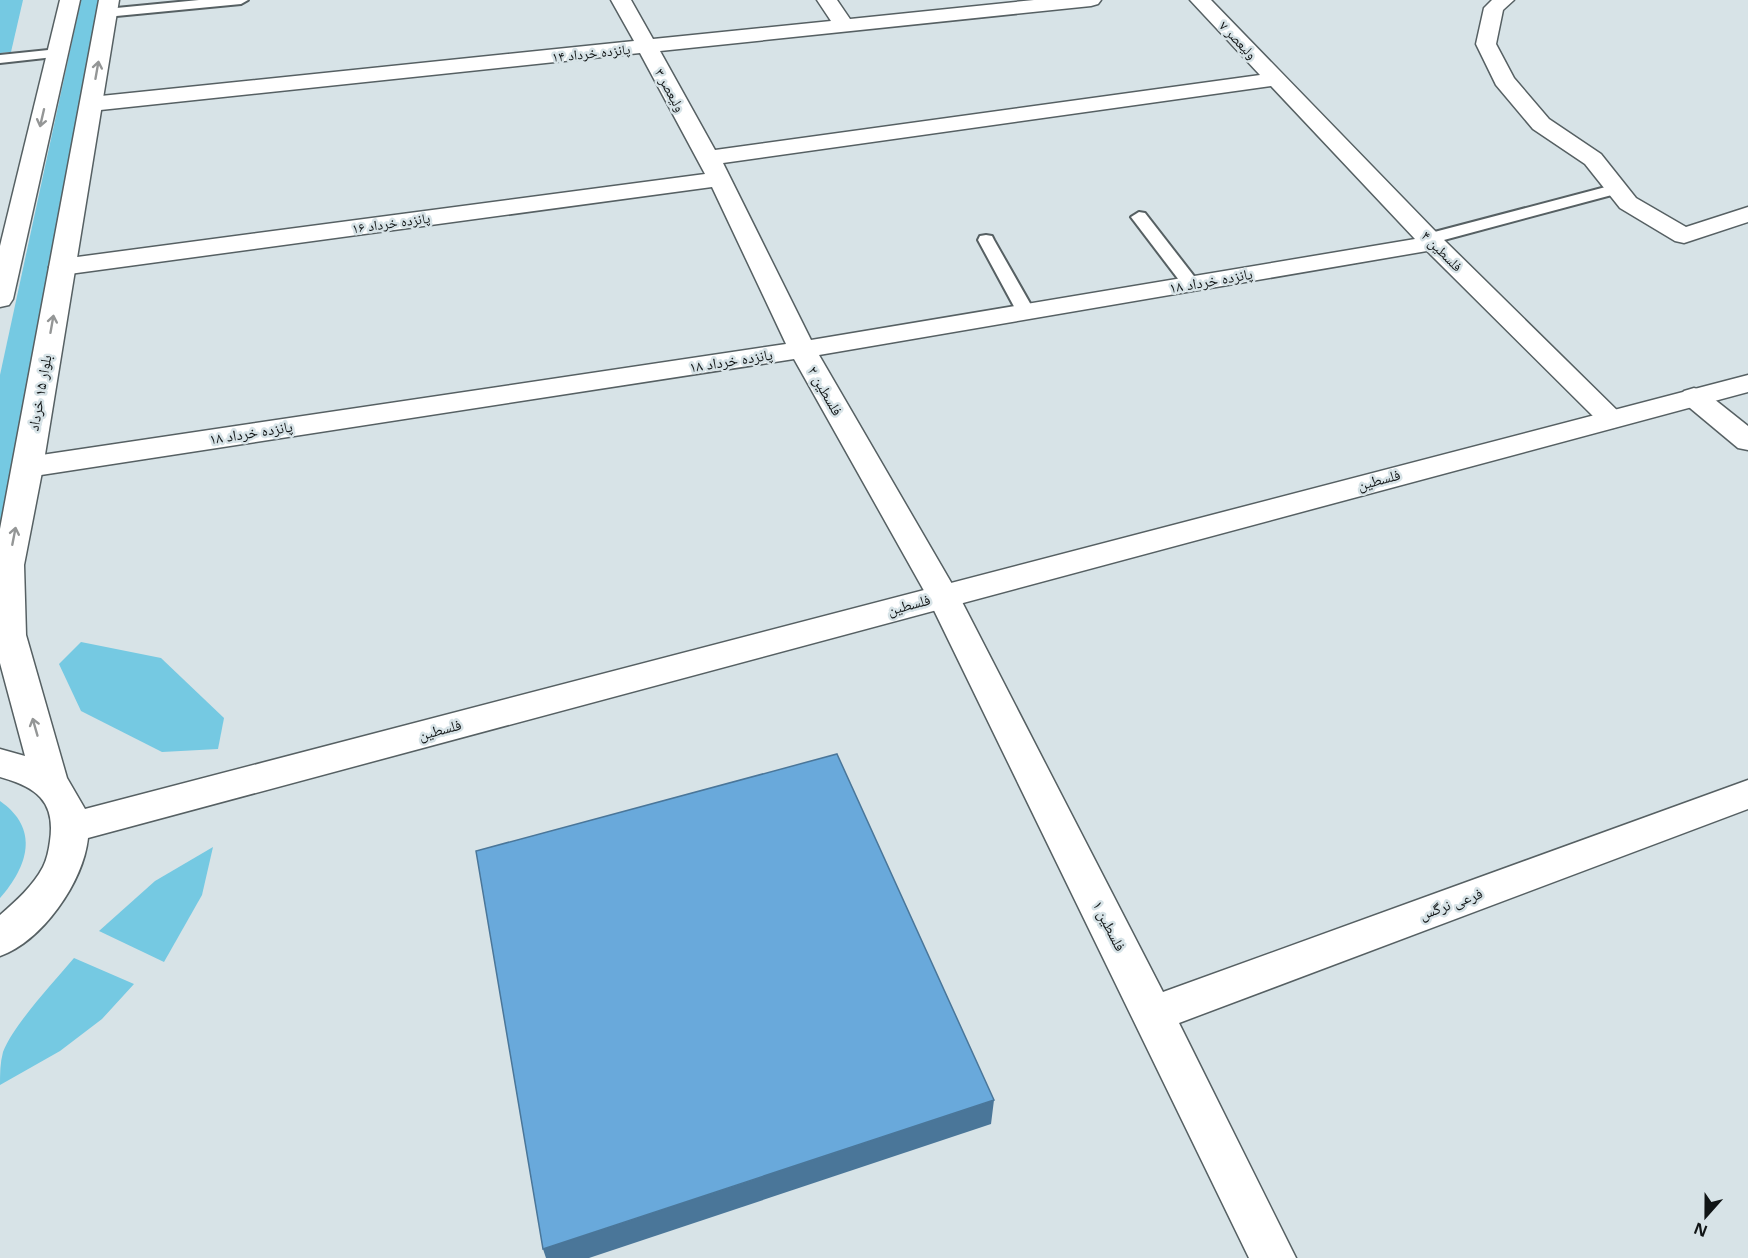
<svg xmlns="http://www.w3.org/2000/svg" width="1748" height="1258" viewBox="0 0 1748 1258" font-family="'Open Sans','Noto Naskh Arabic',sans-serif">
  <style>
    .green { fill: #75c9e2 }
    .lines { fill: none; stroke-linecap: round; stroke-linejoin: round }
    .service-casing { stroke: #566063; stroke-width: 4 }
    .minor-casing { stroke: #566063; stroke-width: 3 }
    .secondary-casing { stroke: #566063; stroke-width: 3 }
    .service { fill: #fff; fill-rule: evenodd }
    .minor { fill: #fff; fill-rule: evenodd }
    .secondary { fill: #fff; fill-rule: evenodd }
    .shaded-wall { fill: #4a7699 }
    .building { fill: #69a9db; stroke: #4a7699; stroke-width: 1.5 }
    .oneway { stroke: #949696 }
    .labels { text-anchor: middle; stroke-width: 5; stroke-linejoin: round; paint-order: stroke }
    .far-street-label { font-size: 14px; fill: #111516; stroke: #d7e3e7 }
    .street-label { font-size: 15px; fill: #111516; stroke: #d7e3e7 }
  </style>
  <rect width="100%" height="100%" fill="#d7e3e7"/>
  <g class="green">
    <path d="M0 0H23L11 52 0 53Z"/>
    <path d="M81 0H99L0 549V375Z"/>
    <path d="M81 642 161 658 224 718 218 749 162 752 81 711 59 664Z"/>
    <path d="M0 801C40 829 28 866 0 898Z"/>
    <path d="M213 847 202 895 164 962 99 931 155 881Z"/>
    <path d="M74 958 134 984 102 1019 60 1051 0 1085C0 1074 0 1063 3 1052 14 1024 54 982 74 958Z"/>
  </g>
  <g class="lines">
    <defs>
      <g id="service">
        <path d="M199 0H248L241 4 106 17 99 13 106 9Z"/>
        <path d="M58 49 65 53 63 56 0 63V55Z"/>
        <path d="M1617 184 1623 186 1625 189 1623 192 1429 244 1423 243 1421 239 1423 235Z"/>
        <path d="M1139 212 1145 213 1197 280 1200 284 1197 288H1185L1131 217Z"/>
        <path d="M986 235 992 236 994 240 1035 312 1032 316H1020L1017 312 978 240 980 236Z"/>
      </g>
      <g id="minor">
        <path d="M611 0H631L653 39 831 21 817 0H837L850 19 1034 0H1101L1098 4 1091 6 660 51 715 150 1260 75 1190 0H1211L1438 234 1626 419 1622 425 1612 428 1602 425 1427 251 819 355 959 596 1163 992 1748 780V809L1179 1023 1296 1258H1249L927 596 794 359 28 477 18 474 13 467 18 460 28 457 786 344 712 187 62 275 53 272 49 267 53 262 62 259 705 174 640 53 91 111 83 109 80 104 83 99 91 97 634 41ZM1271 86 1415 239 811 340 723 163Z"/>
        <path d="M1492 0H1514L1503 10 1496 44 1514 78 1549 119 1601 154 1636 198 1686 227 1748 207V222L1684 243 1675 241 1620 208 1585 164 1533 129 1496 85 1476 44 1484 8Z"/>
        <path d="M1694 388 1704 391 1748 426V450L1738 448 1684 403 1680 397 1684 391Z"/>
      </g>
      <g id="secondary">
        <path d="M60 0H80L13 299 9 305 0 307V246Z"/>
        <path d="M99 0H119L43 467 24 565 26 635 67 778 85 809 1748 375V392L88 838C83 883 42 941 0 956V915C16 901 33 886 43 867 47 859 49 849 50 841 56 800 35 787 0 777V749L25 756 0 663V529Z"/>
      </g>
    </defs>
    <use href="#service" class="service-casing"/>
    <use href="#minor" class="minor-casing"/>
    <use href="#secondary" class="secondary-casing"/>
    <use href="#service" class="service"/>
    <use href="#minor" class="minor"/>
    <use href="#secondary" class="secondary"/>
  </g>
  <path class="shaded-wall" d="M994 1100 991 1124 589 1258H546L543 1249Z"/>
  <path class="building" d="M837 754 994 1100 543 1249 476 851Z"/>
  <defs><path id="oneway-shaft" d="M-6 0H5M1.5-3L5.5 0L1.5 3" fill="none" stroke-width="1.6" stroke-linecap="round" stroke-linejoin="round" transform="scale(1.5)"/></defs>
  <g class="oneway">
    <use href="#oneway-shaft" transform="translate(97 70) rotate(-80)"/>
    <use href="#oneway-shaft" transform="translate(42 118) rotate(103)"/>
    <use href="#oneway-shaft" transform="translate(52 324) rotate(-80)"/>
    <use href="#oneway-shaft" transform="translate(14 536) rotate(-79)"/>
    <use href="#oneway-shaft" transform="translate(35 727) rotate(-106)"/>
  </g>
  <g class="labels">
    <g class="far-street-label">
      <text transform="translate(1238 40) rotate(46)" y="5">ولیعصر ۷</text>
      <text transform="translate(591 53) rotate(-6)" y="5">پانزده خرداد ۱۴</text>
      <text transform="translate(670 90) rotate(61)" y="5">ولیعصر ۳</text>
      <text transform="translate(391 223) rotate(-8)" y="5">پانزده خرداد ۱۶</text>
      <text transform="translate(1442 251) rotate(45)" y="5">فلسطین ۴</text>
    </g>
    <g class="street-label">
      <text transform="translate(1211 281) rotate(-10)" y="5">پانزده خرداد ۱۸</text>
      <text transform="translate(731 361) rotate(-9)" y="5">پانزده خرداد ۱۸</text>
      <text transform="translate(825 391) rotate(60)" y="5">فلسطین ۲</text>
      <text transform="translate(40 393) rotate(-80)" y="5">بلوار ۱۵ خرداد</text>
      <text transform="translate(251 433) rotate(-9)" y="5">پانزده خرداد ۱۸</text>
      <text transform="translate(1379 480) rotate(-15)" y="5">فلسطین</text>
      <text transform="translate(909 605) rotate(-15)" y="5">فلسطین</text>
      <text transform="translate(440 730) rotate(-15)" y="5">فلسطین</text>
      <text transform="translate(1451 904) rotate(-20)" y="5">فرعی نرگس</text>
      <text transform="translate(1109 926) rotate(63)" y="5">فلسطین ۱</text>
    </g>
  </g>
  <g transform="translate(1706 1216) rotate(201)" stroke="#d7e3e7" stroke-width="4.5" paint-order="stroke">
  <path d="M0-4.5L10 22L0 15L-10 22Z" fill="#111516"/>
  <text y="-9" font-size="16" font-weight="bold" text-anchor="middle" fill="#111516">N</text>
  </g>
</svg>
